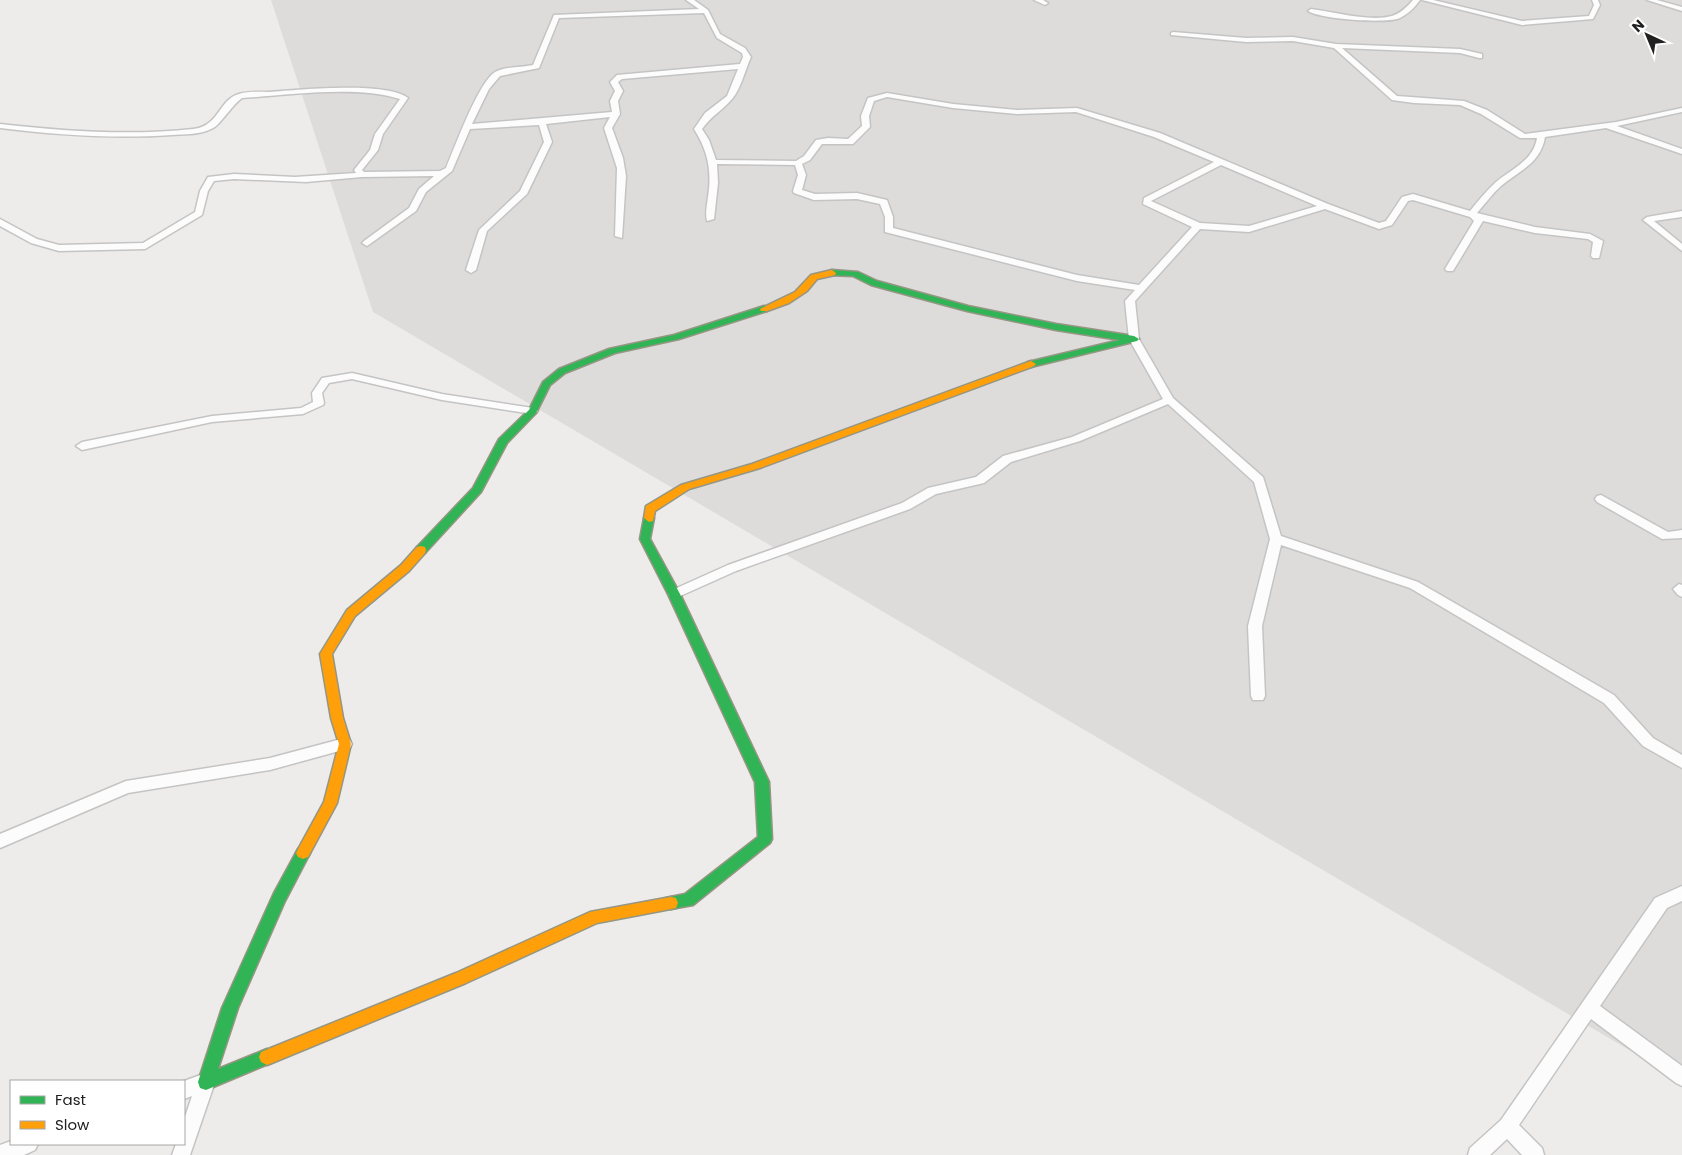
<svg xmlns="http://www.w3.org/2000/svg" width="1682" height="1155" viewBox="0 0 1682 1155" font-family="Poppins,sans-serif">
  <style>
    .residential { fill: #dddcdb }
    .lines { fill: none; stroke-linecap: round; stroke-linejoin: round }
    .street-casing { stroke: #c5c4c4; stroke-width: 3 }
    .fast-casing { stroke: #959683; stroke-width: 3 }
    .slow-casing { stroke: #959683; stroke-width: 3 }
    .street { fill: #fcfcfc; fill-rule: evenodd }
    .fast { fill: #30b455; fill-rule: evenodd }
    .slow { fill: #ff9f0a; fill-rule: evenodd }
  </style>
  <rect width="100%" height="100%" fill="#eeecea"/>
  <path class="residential" d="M271 0H1682V1081L373 312Z"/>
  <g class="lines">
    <defs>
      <g id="street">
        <path d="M686 0H694L708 10 720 34 745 48 751 57C746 67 741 89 732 99 723 110 712 115 702 129L709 140 716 160 796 161 804 156 816 140 828 138 848 139 862 126 861 116 868 98 887 93 953 104 1017 110 1077 108 1160 133 1328 204 1379 223 1386 221 1402 197 1413 194 1470 211C1478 201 1486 191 1496 182 1513 168 1533 161 1537 138H1520L1481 114 1460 105 1414 103 1392 100 1334 48 1293 41 1246 42 1171 35V33L1173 32 1246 38 1293 37 1336 44 1460 49 1482 54V58H1479L1460 53 1342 48 1397 96 1464 101 1487 110 1525 134 1616 122 1682 108V112L1617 126 1682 149V154L1606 128 1545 137C1541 163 1519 171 1501 186 1492 194 1485 204 1477 213L1535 227 1590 234 1603 241 1599 258H1593L1591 256 1593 242 1588 239 1535 233 1483 221 1453 271H1447L1445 269 1474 221 1470 217 1413 200 1408 201 1392 225 1379 229 1325 209 1249 232 1200 229 1135 301 1139 339 1173 398 1263 477 1281 536 1418 582 1614 695 1653 738 1682 755V768L1643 746 1604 703 1410 588 1281 545 1262 626 1265 696 1263 700H1253L1251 696 1248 626 1270 539 1254 482 1168 404 1080 441 1011 462 984 483 936 494 910 509 736 571 678 597H670L668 594 670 591 728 565 902 503 928 488 976 477 1003 456 1072 437 1163 399 1129 339 1125 301 1135 290 1077 281 885 232V217L880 204 857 199 814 200 794 193 793 191 798 175 795 165 717 164 718 183 714 219 707 221C705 214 707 205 708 197 712 171 708 151 694 129L705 113 727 96 738 69 622 79 618 82 623 91 618 101 620 114 612 128 623 158 626 176 622 238 615 236 617 168 604 128 610 117 546 124 552 142 527 194 487 231 476 270 471 273 466 270 479 230 520 191 544 142 539 125 470 129 452 171 426 192 416 211 367 246 362 243 364 241 409 208 419 189 434 176 362 177 306 182 234 179 214 181 208 191 202 215 145 249 59 251 31 243 0 226V219L37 239 59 245 143 243 195 212 200 191 208 177 234 174 295 177 356 173 354 170 370 150 375 134 400 99C355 85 289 95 242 98 232 105 220 125 213 128 201 135 185 134 172 135 114 139 57 135 0 128V124C64 131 129 136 193 129 220 126 218 100 239 94 248 91 260 92 269 92 299 90 385 81 408 98L383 134 378 150 362 170 364 172 440 171 446 168C455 147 478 83 495 72 506 66 521 68 533 65L554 15 699 9ZM704 13 717 38 742 53 743 57 740 64 617 75 610 82 615 91 610 101 612 112 472 124 489 89 500 76 539 68 559 18ZM887 97 953 108 1017 114 1076 112 1154 137 1214 162 1144 198 1143 204 1192 227 1139 285 1077 275 893 228V217L887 200 857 193 815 194 802 190 806 175 802 164 810 160 822 144H853L870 127 869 116 874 101ZM1221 165 1317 206 1249 226 1200 223 1151 201Z"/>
        <path d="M1034 0H1043L1048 3 1045 5Z"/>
        <path d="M1413 0H1420C1415 7 1408 14 1400 18 1385 24 1320 19 1308 11L1311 9C1334 12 1370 22 1392 16 1401 13 1407 7 1413 0Z"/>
        <path d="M1422 0H1433L1522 21 1589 16 1594 5 1592 0H1598L1600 5 1593 19 1522 25Z"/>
        <path d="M1647 0H1657L1682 7V11Z"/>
        <path d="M1682 211V217L1654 221 1682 244V251L1643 220 1647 217Z"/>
        <path d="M352 373 442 394 533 408 538 411 533 414 442 400 352 379 329 383 322 393 324 403 323 405 303 414 212 422 82 450 76 446 82 442 212 416 301 408 313 402 312 393 322 378Z"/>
        <path d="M1601 495 1668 532 1682 530V538L1662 539 1597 502 1595 499 1597 496Z"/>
        <path d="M1679 584 1682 585V597L1678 595 1673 589Z"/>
        <path d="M345 738 350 740 352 744 350 748 270 770 128 793 0 848V834L126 781 270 758Z"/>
        <path d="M1682 886V901L1667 908 1600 1006 1682 1066V1086L1676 1083 1591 1019 1519 1125 1542 1148 1544 1155H1522L1507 1139 1490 1155H1468L1470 1148 1501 1120 1655 898Z"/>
        <path d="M206 1073 212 1076 215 1082 190 1155H172L176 1144H184V1120L192 1096 184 1099V1081Z"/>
        <path d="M11 1141V1144H38L35 1150 24 1155H0V1145Z"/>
      </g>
      <g id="fast">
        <path d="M832 270 858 272 877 281 968 306 1056 324 1134 336 1139 339 1137 341 1031 367 1026 364 1028 362 1120 340 1056 330 967 311 871 285 853 276 829 275 828 273Z"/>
        <path d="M764 306 767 307V311L679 339 615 353 565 373 550 385 536 413 507 443 481 492 425 553H417L416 550 417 547 473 488 499 439 529 410 543 382 559 369 609 349 674 335Z"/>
        <path d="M649 514 654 518 650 539 680 594 769 782 772 839 770 843 693 905 671 909 666 908 664 903 666 898 685 894 758 837 755 782 668 594 640 539 644 518Z"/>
        <path d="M303 847 308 849 310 853 285 901 238 1008 218 1069 267 1049 273 1052 275 1057 273 1062 206 1090 200 1088 198 1082 222 1008 274 893 298 849Z"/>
      </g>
      <g id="slow">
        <path d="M832 270 836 273 835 275 817 279 807 291 789 303 767 311H761L760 309 795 292 811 275Z"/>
        <path d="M1031 361 1036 364 1034 366 760 468 689 489 655 511 653 521 649 522 644 518 646 506 681 485 752 464Z"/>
        <path d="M421 546 425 547 426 550 425 553 409 571 355 616 332 654 343 718 351 744 337 803 308 857 303 859 298 857 296 853 324 802 339 744 331 718 320 654 347 610 401 565 417 547Z"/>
        <path d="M671 897 676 898 678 903 676 908 597 923 466 983 267 1065 261 1062 259 1057 261 1052 456 973 590 912Z"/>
      </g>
    </defs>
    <use href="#street" class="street-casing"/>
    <use href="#fast" class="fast-casing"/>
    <use href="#slow" class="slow-casing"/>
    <use href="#street" class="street"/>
    <use href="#fast" class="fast"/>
    <use href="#slow" class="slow"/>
  </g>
  <rect x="10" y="1080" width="175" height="65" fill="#ffffff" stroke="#a6a6a6"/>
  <rect x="20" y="1096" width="25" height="8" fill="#30b455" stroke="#a6a6a6"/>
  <text x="55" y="1105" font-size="15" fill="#202020">Fast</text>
  <rect x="20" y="1121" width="25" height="8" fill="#ff9f0a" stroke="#a6a6a6"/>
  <text x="55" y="1130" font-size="15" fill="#202020">Slow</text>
  <g transform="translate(1647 35) rotate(316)" stroke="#ffffff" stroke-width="4" paint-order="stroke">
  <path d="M0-4L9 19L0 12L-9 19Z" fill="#202020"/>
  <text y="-8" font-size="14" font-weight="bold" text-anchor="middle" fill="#202020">N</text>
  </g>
</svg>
